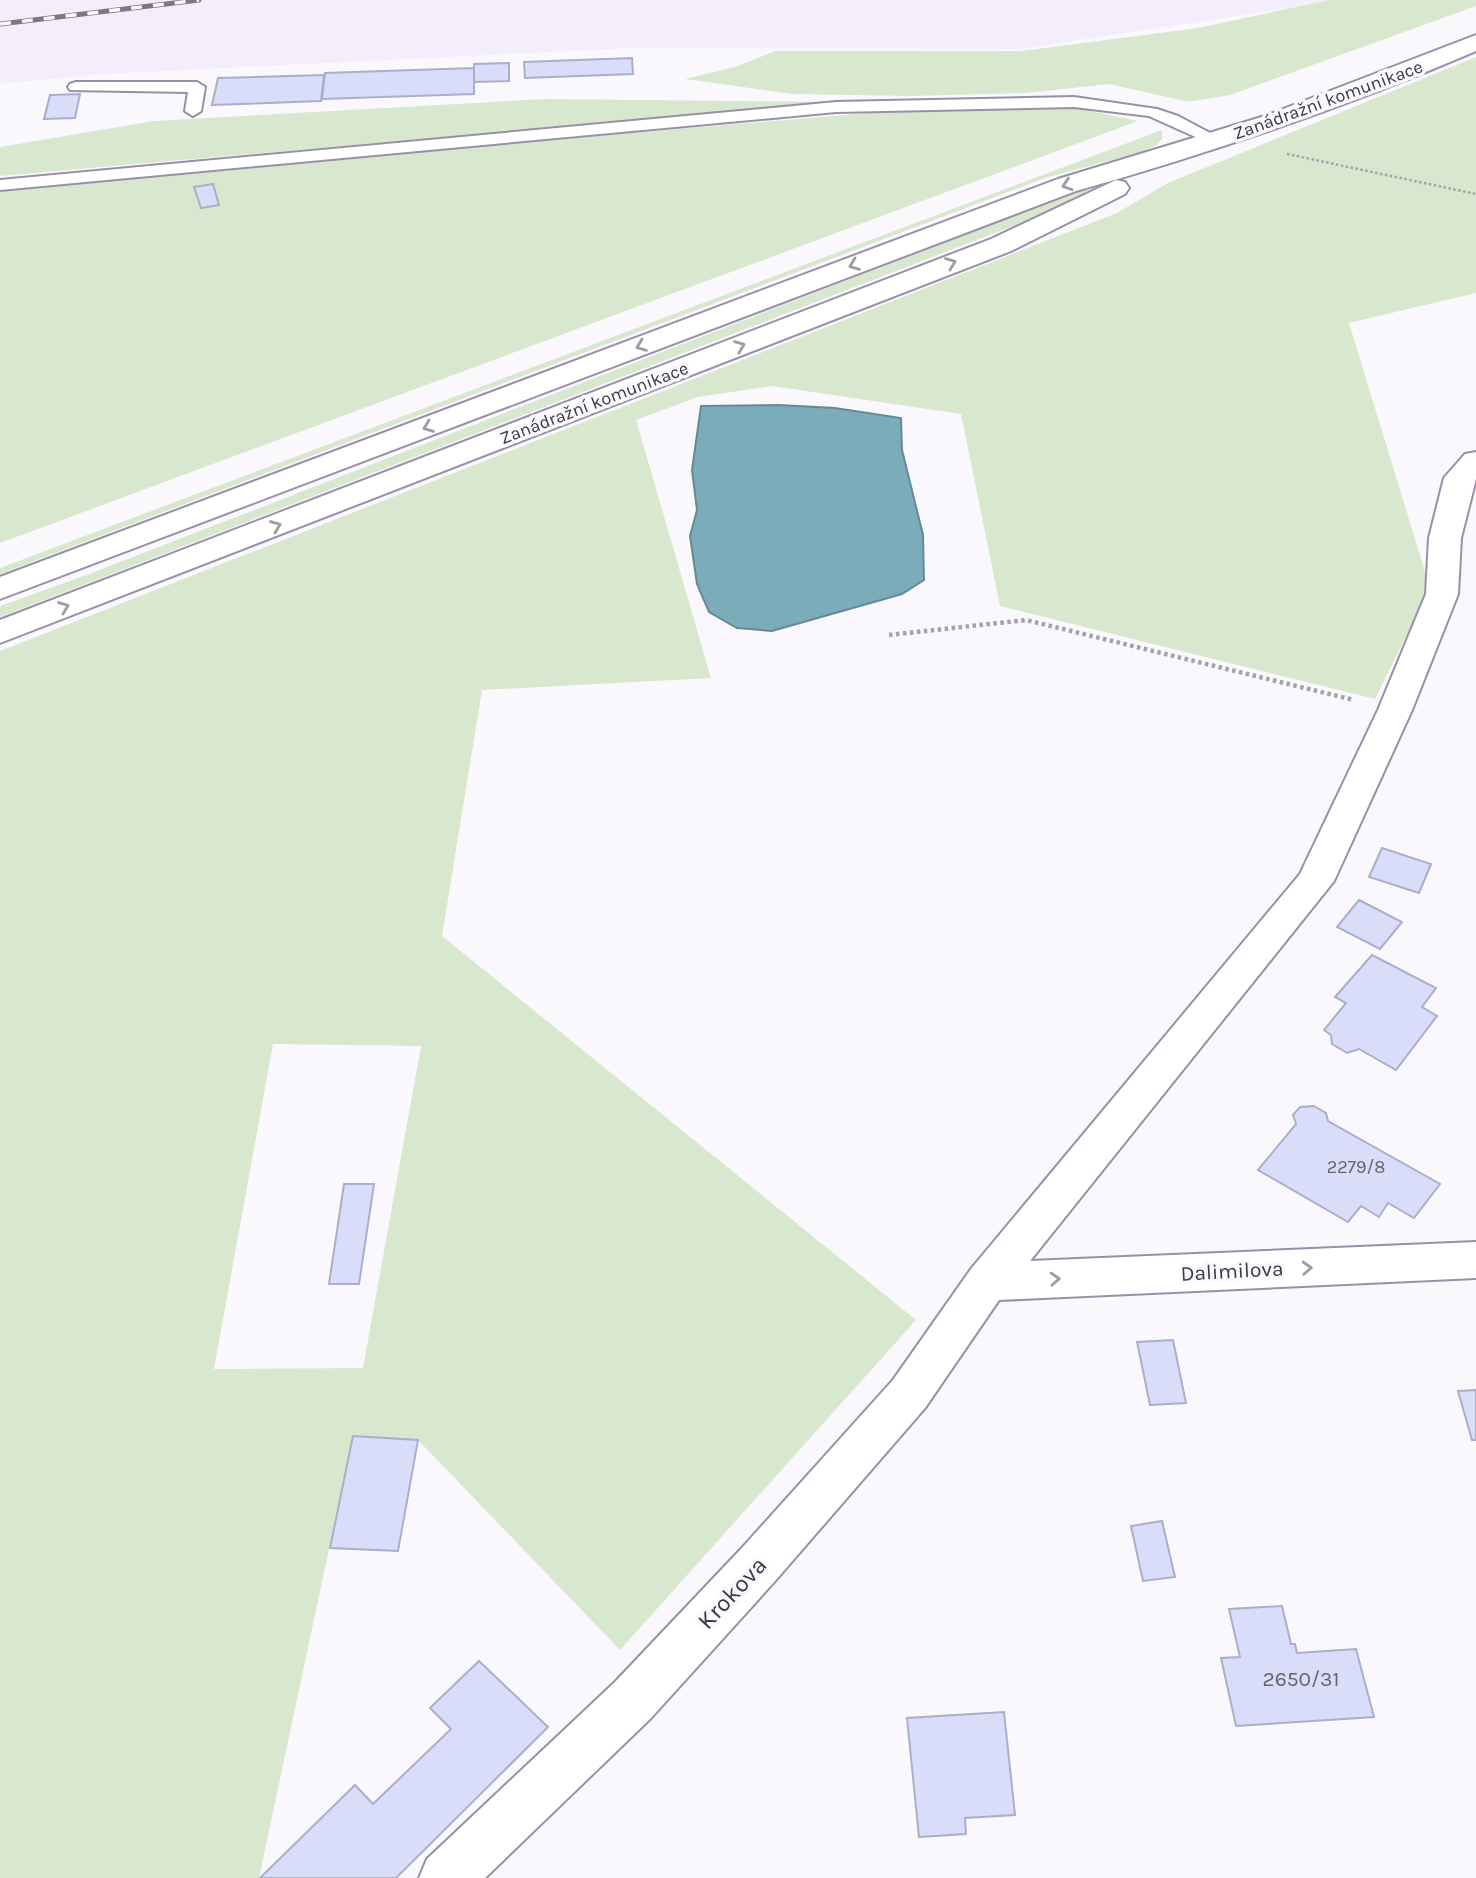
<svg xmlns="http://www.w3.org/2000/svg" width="1476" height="1878" viewBox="0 0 1476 1878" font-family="Karla,sans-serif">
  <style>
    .built { fill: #f4eefc }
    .green { fill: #d8e8cf; fill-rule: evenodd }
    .water { fill: #7aacba; stroke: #678996; stroke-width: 2 }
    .building { fill: #daddf9; stroke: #abaec9; stroke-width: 2 }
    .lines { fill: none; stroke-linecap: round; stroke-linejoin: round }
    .lane-casing { stroke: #9a8fa8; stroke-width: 4 }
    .street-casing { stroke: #9a8fa8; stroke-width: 4 }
    .secondary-casing { stroke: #9a8fa8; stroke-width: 4 }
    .path-far1 { stroke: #a4a1a9; stroke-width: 2.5; stroke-dasharray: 2.5 2.5; stroke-linecap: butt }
    .path { stroke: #a4a1a9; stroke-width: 4.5; stroke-dasharray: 3.5 3.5; stroke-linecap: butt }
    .lane { fill: #fff; fill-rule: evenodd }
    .street { fill: #fff; fill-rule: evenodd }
    .secondary { fill: #fff; fill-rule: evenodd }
    .rail-casing { stroke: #7c7981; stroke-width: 5 }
    .rail { stroke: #faf8fd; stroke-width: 3.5; stroke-dasharray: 11; stroke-linecap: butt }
    .oneway { stroke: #9e9ca0 }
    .labels { text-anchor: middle; stroke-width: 7; stroke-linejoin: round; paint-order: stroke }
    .far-street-label { font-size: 18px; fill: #3c3842; stroke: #faf8fd }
    .number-label { font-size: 18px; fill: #646170 }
    .street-label { font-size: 21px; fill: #3c3842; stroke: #faf8fd }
    .near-number-label { font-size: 21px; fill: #646170 }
    .near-street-label { font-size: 24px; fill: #3c3842; stroke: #faf8fd }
  </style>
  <rect width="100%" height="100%" fill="#faf8fd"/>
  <path class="built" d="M0 0H1342L1020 49 632 48 102 74 0 84Z"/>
  <g class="green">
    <path d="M1329 0H1476V6L1230 95 1189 102 1109 84 1026 93 911 96 792 94 685 79 735 67 775 51H1022L1198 28Z"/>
    <path d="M1476 57V293L1349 323 1430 588 1375 699 1000 606 961 414 772 386 698 397 636 420 711 678 482 690 442 936 916 1320 620 1650 418 1440 353 1436 259 1878H0V651L1117 213 1168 183ZM273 1044 421 1046 363 1368 214 1369Z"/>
    <path d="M545 99 843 102 0 176V147L154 121Z"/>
    <path d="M1071 107 1138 121 0 543V191L558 139 869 113Z"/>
    <path d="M1162 130V139L1157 145 1141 152 1045 178 0 574V568Z"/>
    <path d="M1085 188 1088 192 1057 209 0 617V606L89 574Z"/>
  </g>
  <path class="water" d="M779 405 835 408 901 418 902 450 923 535 924 580 902 594 772 631 737 628 709 612 697 584 690 536 697 510 692 470 701 406Z"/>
  <g class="building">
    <path d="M632 58 633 74 525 78 524 62Z"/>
    <path d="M509 63V81L474 82V64Z"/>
    <path d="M474 68V94L322 99 325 73Z"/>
    <path d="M324 75 321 101 212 105 218 78Z"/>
    <path d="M80 94 75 118 44 119 50 95Z"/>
    <path d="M213 184 219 205 201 208 194 187Z"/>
    <path d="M1382 848 1431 864 1419 893 1369 877Z"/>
    <path d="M1359 900 1402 922 1380 949 1337 927Z"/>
    <path d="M1372 955 1436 988 1422 1007 1437 1016 1396 1070 1359 1049 1347 1053 1332 1044 1331 1035 1324 1030 1346 1003 1335 997Z"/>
    <path d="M1314 1106 1326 1113 1328 1121 1440 1184 1414 1218 1388 1203 1379 1217 1361 1206 1348 1222 1258 1170 1296 1124 1293 1115 1300 1107Z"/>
    <path d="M344 1184H374L359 1284H329Z"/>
    <path d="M1173 1340 1186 1403 1150 1405 1137 1342Z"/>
    <path d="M1476 1390V1440H1472L1458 1391Z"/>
    <path d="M353 1436 418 1440 398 1551 330 1548Z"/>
    <path d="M1162 1521 1175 1577 1143 1581 1131 1526Z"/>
    <path d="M1282 1606 1291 1644H1295L1297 1653 1356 1649 1374 1717 1236 1726 1221 1658 1240 1657 1229 1609Z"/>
    <path d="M479 1661 548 1727 396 1878H260L355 1785 373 1804 451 1729 430 1708Z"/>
    <path d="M1004 1712 1015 1815 965 1818 966 1834 919 1837 907 1718Z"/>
  </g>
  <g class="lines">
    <defs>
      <g id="lane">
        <path d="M76 82H197L205 87 201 111 193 116 185 111 188 92 70 90 68 87 70 84Z"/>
        <path d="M1074 97 1157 109 1178 116 1225 141 1223 144H1211L1149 116 1074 107 836 112 0 190V180L836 102Z"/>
      </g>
      <path id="street" d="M1476 452V479L1461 538 1458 594 1412 710 1334 881 1030 1261 1476 1242V1278L999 1300 925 1408 775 1581 651 1718 485 1878H419L427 1859 615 1682 741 1549 893 1380 971 1269 1300 874 1378 710 1426 594 1429 538 1444 478 1465 454Z"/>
      <g id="secondary">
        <path d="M1476 35V51C1346 107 1213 152 1076 191L0 599V577L1058 179 1265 116Z"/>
        <path d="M1116 180 1125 182 1129 188 1125 194 1011 251 0 643V620L991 239Z"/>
      </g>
    </defs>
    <use href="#lane" class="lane-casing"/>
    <use href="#street" class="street-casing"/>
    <use href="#secondary" class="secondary-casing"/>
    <path class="path-far1" d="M1287 154 1476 194"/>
    <path class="path" d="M889 635 1026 620 1354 700"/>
    <use href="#lane" class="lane"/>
    <use href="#street" class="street"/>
    <use href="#secondary" class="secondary"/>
    <defs>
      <path id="rail" d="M0 24 199 0"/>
    </defs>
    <use href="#rail" class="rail-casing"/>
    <use href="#rail" class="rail"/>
  </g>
  <defs><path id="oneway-chevron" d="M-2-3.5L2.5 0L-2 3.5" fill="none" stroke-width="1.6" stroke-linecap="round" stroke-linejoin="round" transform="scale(1.75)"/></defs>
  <g class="oneway">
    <use href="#oneway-chevron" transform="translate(1067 185) rotate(162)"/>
    <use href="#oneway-chevron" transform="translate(951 263) rotate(-21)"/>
    <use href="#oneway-chevron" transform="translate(854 265) rotate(159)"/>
    <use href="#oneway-chevron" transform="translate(641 346) rotate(159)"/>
    <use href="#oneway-chevron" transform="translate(740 346) rotate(-21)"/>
    <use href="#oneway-chevron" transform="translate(428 427) rotate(159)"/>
    <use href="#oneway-chevron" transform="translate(276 526) rotate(-21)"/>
    <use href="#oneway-chevron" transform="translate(64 607) rotate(-21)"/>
    <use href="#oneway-chevron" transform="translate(1307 1268) rotate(-3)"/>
    <use href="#oneway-chevron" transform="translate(1055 1279) rotate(-3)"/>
  </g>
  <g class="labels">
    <g class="far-street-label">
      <text transform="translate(1328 100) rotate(-20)" y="6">Zanádražní komunikace</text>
      <text transform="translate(594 403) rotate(-21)" y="6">Zanádražní komunikace</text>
    </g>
    <g class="number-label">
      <text x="1356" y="1173">2279/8</text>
    </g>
    <g class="street-label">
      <text transform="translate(1232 1271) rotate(-3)" y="7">Dalimilova</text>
    </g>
    <g class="near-number-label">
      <text x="1301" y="1686">2650/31</text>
    </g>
    <g class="near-street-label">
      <text transform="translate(732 1593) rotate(-47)" y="8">Krokova</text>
    </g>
  </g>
</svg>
